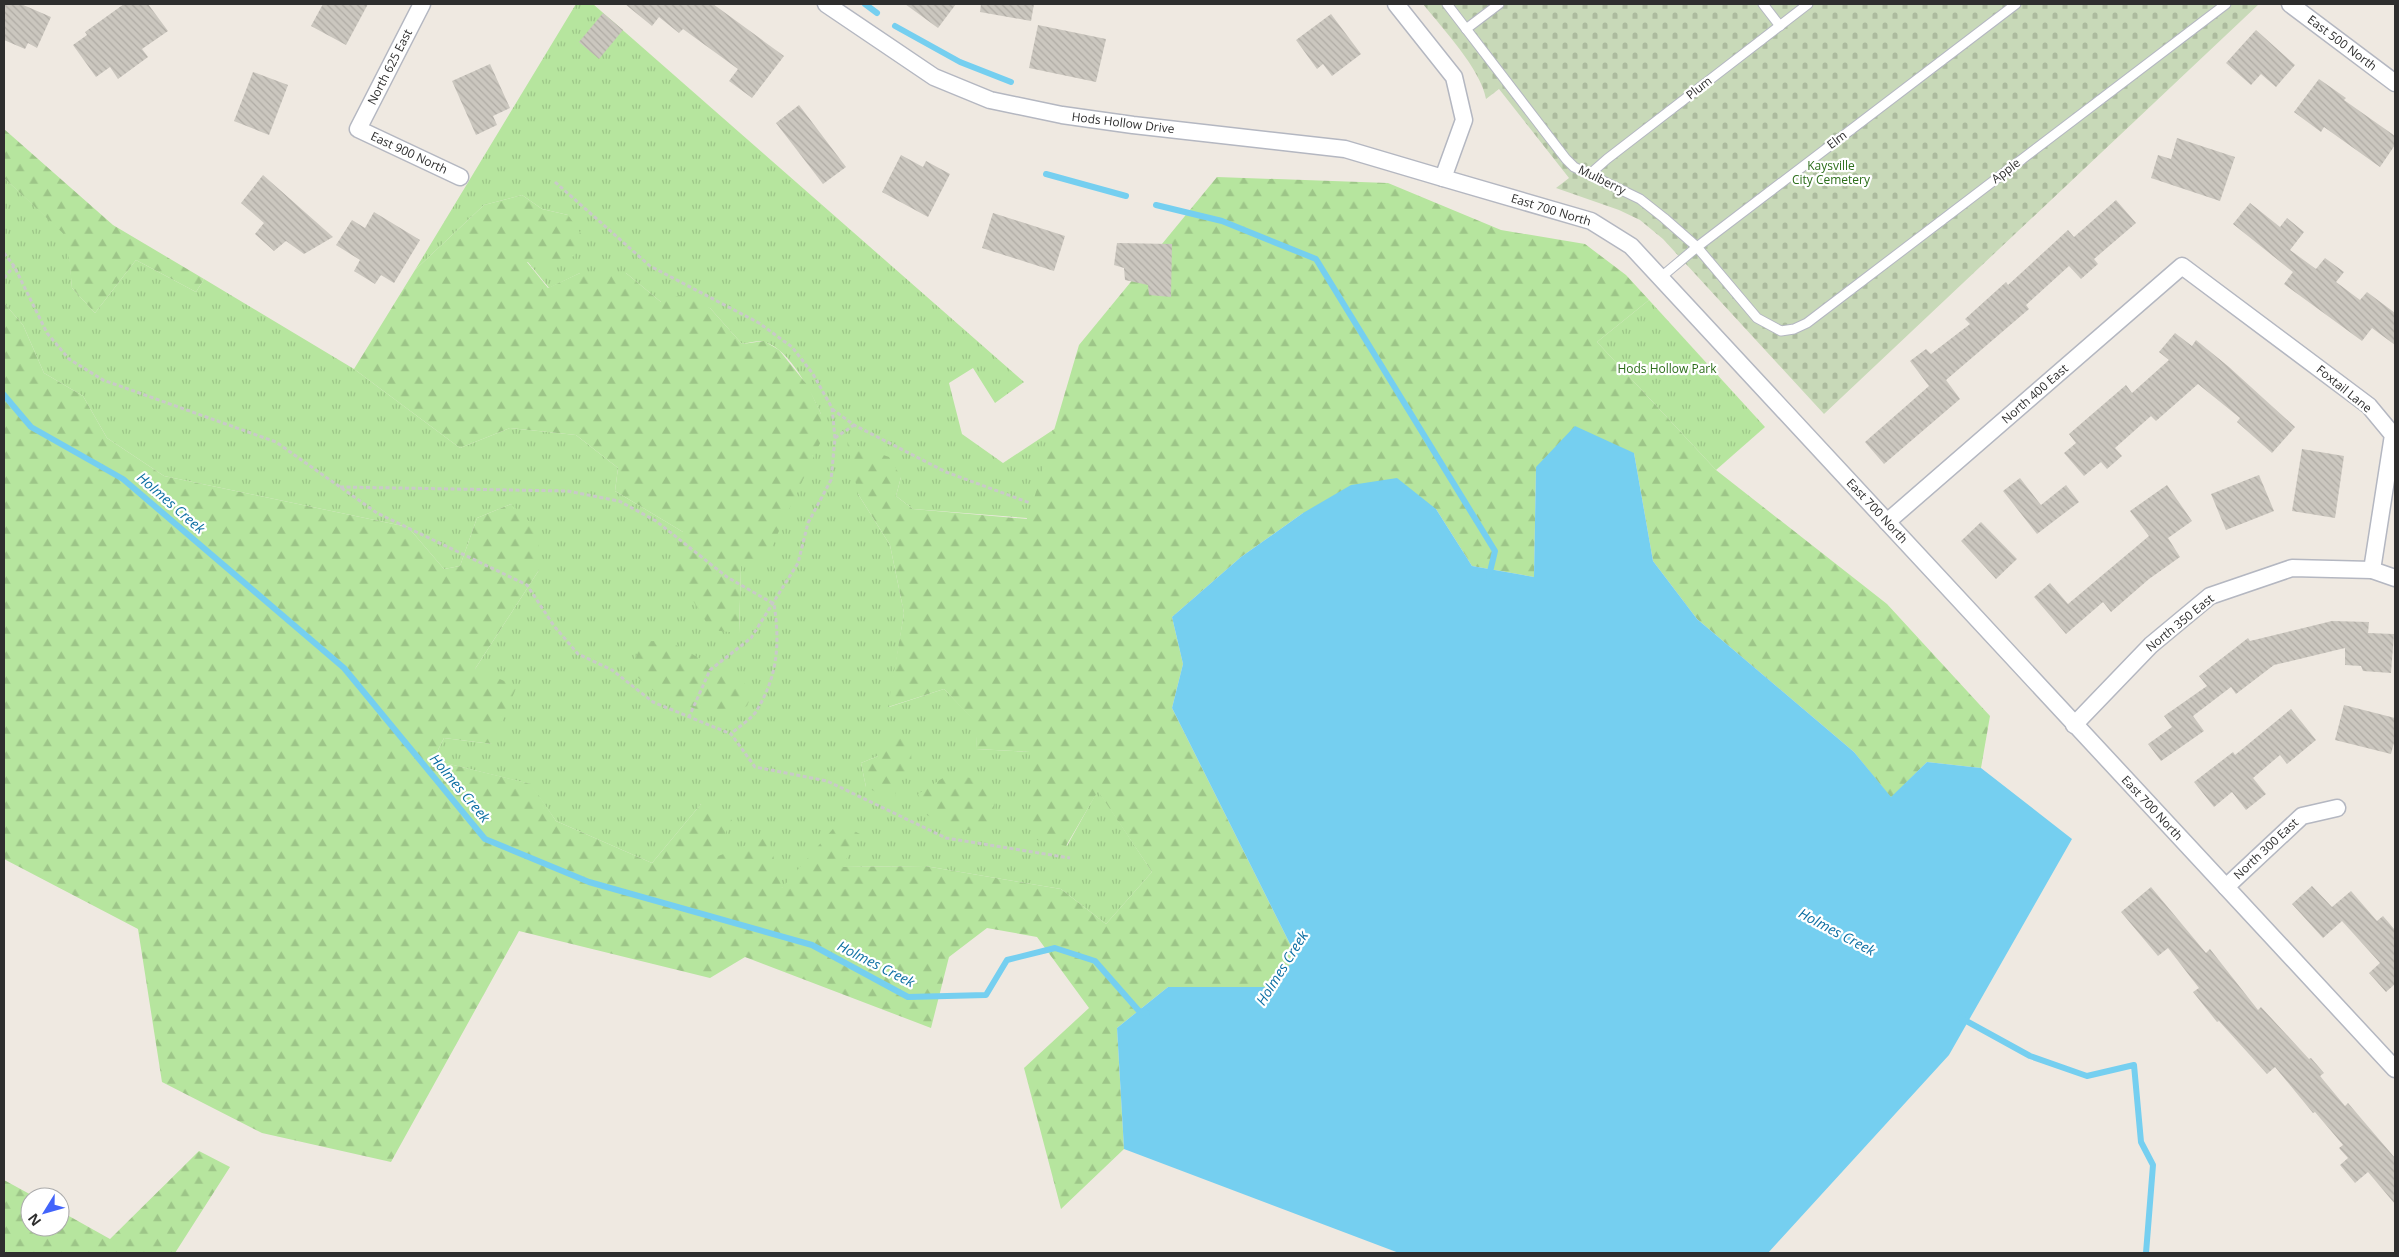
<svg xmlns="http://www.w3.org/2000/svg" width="2399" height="1257" viewBox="0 0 2399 1257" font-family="'Open Sans',sans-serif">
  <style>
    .grass { fill: url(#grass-tufts); fill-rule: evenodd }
    .forest { fill: url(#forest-firs) }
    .cemetery { fill: url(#cemetery-stones) }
    .water { fill: #75cff0 }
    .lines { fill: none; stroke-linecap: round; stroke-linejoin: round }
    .stream { stroke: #75cff0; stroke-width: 6 }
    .building { fill: url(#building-back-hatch) }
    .service-casing { stroke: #b4b7c1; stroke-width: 11 }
    .minor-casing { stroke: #b4b7c1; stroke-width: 19 }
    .path { stroke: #c9c9c9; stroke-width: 3; stroke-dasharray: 4 2.5; stroke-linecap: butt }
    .service { stroke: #fff; stroke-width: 9 }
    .minor { stroke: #fff; stroke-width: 16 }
    .labels { text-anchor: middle; stroke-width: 4.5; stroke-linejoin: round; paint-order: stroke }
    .street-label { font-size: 12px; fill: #2e2e2e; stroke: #fff }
    .park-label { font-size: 12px; fill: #2c6e1b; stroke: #fff }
    .water-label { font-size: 14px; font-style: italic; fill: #0d6fa3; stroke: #fff }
  </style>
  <defs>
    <pattern id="grass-tufts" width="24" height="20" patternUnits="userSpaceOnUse" patternTransform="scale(1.25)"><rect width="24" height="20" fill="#b6e59e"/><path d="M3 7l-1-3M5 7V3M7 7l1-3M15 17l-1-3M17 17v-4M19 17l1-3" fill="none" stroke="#9dc588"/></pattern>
    <pattern id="forest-firs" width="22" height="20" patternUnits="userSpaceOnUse" patternTransform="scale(1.25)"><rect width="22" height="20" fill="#b6e59e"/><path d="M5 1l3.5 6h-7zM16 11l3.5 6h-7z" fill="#9dc588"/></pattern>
    <pattern id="cemetery-stones" width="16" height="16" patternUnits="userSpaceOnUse" patternTransform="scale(1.25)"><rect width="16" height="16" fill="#c8d9b8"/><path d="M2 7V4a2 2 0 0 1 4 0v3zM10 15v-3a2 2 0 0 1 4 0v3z" fill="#acbb9e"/></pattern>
    <pattern id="building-back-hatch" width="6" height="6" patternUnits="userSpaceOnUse" patternTransform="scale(1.25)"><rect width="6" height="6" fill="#cbc7bf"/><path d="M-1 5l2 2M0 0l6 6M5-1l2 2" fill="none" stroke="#afaba4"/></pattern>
  </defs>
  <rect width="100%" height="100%" fill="#efe9e1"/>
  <g class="grass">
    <path d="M576 4H593L1024 382 995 403 973 368 949 383 962 434 1003 463 1068 420 1020 549 1027 518 913 509 896 496 901 477 858 494 890 545 904 613 889 707 944 689 978 724 976 749 1030 752 1067 846 1098 790 1152 872 1106 924 1061 889 925 866 842 867 782 888 713 858 701 804 652 863 556 821 530 784 433 760 444 738 492 744 475 669 539 570 511 504 477 518 460 566 444 569 408 527 164 476 107 438 83 396 44 373 23 325 4 303V178L68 237 72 288 95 313 136 260 196 292 204 279 354 369 460 448 510 428 576 435 618 468 615 491 683 532 739 633 741 566 821 414C811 392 790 350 765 342 759 340 749 343 742 344L710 308 661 302 626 273H580L549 288 527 261 568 215 542 209 522 195 484 205 415 270ZM878 756 866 787 861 763Z"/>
    <path d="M1649 300 1765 427 1716 470 1597 342Z"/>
  </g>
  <g class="forest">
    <path d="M4 129 113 225 204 279 196 292 136 260 95 313 72 288 67 237 4 178Z"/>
    <path d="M1217 177 1388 183 1501 230 1585 244 1626 275 1649 300 1597 342 1716 470 1887 604 1990 716 1981 768 1927 762 1891 798 1854 752 1697 619 1653 561 1634 453 1536 467 1534 577 1472 566 1436 509 1303 513 1241 557 1172 617 1183 664 1172 708 1296 956 1274 987H1168L1117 1028 1124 1149 1061 1209 1024 1068 1089 1008 1037 937 987 928 949 957 931 1028 745 957 710 978 519 931 391 1162 262 1133 162 1082 138 929 4 859V303L23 325 44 373 83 396 107 438 164 476 408 527 444 569 460 566 477 518 511 504 538 530 539 570 475 669 517 686 492 744 444 738 433 760 531 784 556 821 652 863 701 804 732 820 713 858 768 837 782 888 838 823 860 834 842 867 925 866 1061 889 1106 924 1152 872 1098 791 1066 846 1032 839 1030 752 976 749 977 724 944 689 888 707 904 613 890 545 858 494 847 442 889 457 901 477 896 496 913 509 1028 519 1079 345Z"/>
    <path d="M522 195 542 209 568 215 584 238 574 256 560 262H527L548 288 580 273H626L661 302 680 295 710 308 742 344 764 341 779 350 808 386 821 414 822 439 765 561 741 566 739 633 711 630 671 565 683 532 615 491 618 468 576 435 510 428 460 448 354 369 415 270 484 205Z"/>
    <path d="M667 640 754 689 747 706 721 718 660 696 630 671 642 642Z"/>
    <path d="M885 735H903L911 751 912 771 896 778 895 802 866 787 861 763 878 756Z"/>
    <path d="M949 774 982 780 995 797 994 813 982 829 956 831 925 814 918 794Z"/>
    <path d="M199 1151 230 1167 175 1253H4V1180L35 1197H30V1227H60V1211L110 1239Z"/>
  </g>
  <path class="cemetery" d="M1423 4H2259L1824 414 1663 239 1640 220 1619 210 1556 188 1569 178 1499 89 1486 99C1481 69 1442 28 1423 4Z"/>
  <path class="water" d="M1575 426 1634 453 1653 561 1697 619 1854 752 1891 797 1927 762 1981 768 2072 839 1949 1055 1768 1253H1399L1124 1149 1117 1028 1168 987H1273L1296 956 1172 708 1183 664 1172 617 1241 557 1303 513 1351 485 1397 478 1436 509 1472 566 1534 577 1536 467Z"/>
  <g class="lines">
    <g class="stream">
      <path d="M865 4 877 13"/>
      <path d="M895 26 960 62 1011 82"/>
      <path d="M1046 174 1126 196"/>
      <path d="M1156 205 1222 221 1316 259 1495 551 1489 576"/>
      <path d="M4 395 31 427 123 479 344 668 485 839 589 882 812 945 908 997 986 995 1007 960 1055 948 1095 961 1139 1011 1147 1013"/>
      <path d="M1961 1018 2030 1056 2087 1076 2134 1065 2141 1142 2153 1165 2146 1253"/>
    </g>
  </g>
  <g class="building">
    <path d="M4 4H21L51 17 37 48 28 43 25 49 4 40Z"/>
    <path d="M124 4H148L168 31 142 49 148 57 118 79 110 67 96 77 73 45 87 35 85 32Z"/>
    <path d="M323 4H368L346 45 311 26Z"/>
    <path d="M625 4H713L784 56 752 98 729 81 738 69 683 29 679 33 659 17 652 26Z"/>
    <path d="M905 4H956L938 28Z"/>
    <path d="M981 4H1034L1031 21 980 12Z"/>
    <path d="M603 13 623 30 599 59 579 42Z"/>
    <path d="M1331 14 1361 54 1332 76 1323 64 1317 69 1296 40Z"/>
    <path d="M1038 25 1106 39 1096 82 1029 68Z"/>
    <path d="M2256 30 2295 65 2276 87 2261 74 2251 85 2226 63Z"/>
    <path d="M490 64 510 108 493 116 497 125 476 135 452 81Z"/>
    <path d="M253 72 288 85 269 135 234 121Z"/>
    <path d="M2319 79 2346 98 2344 100 2395 136V145L2380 167 2324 127 2321 132 2294 112Z"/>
    <path d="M799 105 846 167 823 184 776 123Z"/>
    <path d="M2177 138 2235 157 2220 201 2151 178 2158 155 2171 159Z"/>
    <path d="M901 155 923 167 926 161 950 174 928 217 882 192Z"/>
    <path d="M263 175 333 237 304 254 286 241 274 251 255 234 264 223 241 203Z"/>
    <path d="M2116 200 2136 223 2094 259 2098 264 2081 279 2069 266 2026 305 2029 309 1946 380 1960 399 1884 464 1865 442 1929 386 1910 361 1926 349 1931 354 1970 324 1965 319 2006 282 2008 285 2068 230 2074 237Z"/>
    <path d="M2250 203 2280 227 2287 218 2304 232 2290 250 2316 269 2325 258 2344 272 2336 282 2360 300 2367 292 2395 313V345L2372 328 2362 341 2284 284 2293 272 2233 224Z"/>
    <path d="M374 212 420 240 394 283 381 275 375 284 354 271 360 260 336 245 352 220 365 228Z"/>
    <path d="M993 213 1065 236 1054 271 982 248Z"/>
    <path d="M1117 243 1172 244 1171 297 1149 295 1148 285 1125 280 1124 268 1114 265Z"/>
    <path d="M2175 333 2192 346 2196 340 2229 367 2295 427 2272 453 2237 422 2240 418 2198 384 2156 421 2151 416 2115 448 2122 456 2107 469 2101 462 2084 476 2064 453 2076 443 2069 434 2126 385 2132 393 2169 360 2159 352Z"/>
    <path d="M2302 449 2344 456 2335 518 2292 511Z"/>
    <path d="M2259 475 2274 511 2226 530 2211 494Z"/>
    <path d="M2020 478 2041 505 2066 485 2079 502 2037 534 2003 491Z"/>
    <path d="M2167 485 2192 521 2168 538 2180 557 2149 579 2111 612 2103 602 2066 634 2034 597 2050 583 2068 604 2149 536 2130 511Z"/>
    <path d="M1981 522 2017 559 1996 579 1961 541Z"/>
    <path d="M2332 621 2369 622 2368 633 2394 634 2391 673 2363 671 2361 666 2345 665V648L2274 665 2236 694 2231 687 2193 716 2204 731 2161 761 2148 744 2172 727 2164 716 2207 686 2199 676 2248 638 2250 641Z"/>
    <path d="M2344 705 2395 718V739L2391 754 2335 740Z"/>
    <path d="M2291 709 2316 740 2287 764 2280 755 2253 778 2266 794 2246 810 2232 792 2214 807 2194 782 2233 752 2235 755Z"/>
    <path d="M2312 886 2332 907 2351 891 2377 921 2383 916 2395 930V984L2386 992 2369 973 2380 963 2342 921 2323 938 2292 904Z"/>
    <path d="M2151 887 2206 953 2210 949 2258 1010 2261 1007 2309 1059 2311 1058 2324 1073 2320 1076 2345 1106 2348 1103 2395 1158V1204L2368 1172 2355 1183 2340 1165 2348 1158 2339 1148 2343 1145 2315 1112 2313 1113 2275 1067 2267 1074 2219 1021 2217 1022 2193 992 2199 988 2168 948 2158 956 2121 912Z"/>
  </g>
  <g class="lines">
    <defs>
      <g id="service">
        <path d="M1447 4 1566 159 1574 167 1640 199 1664 218 1697 247 1757 318 1781 331 1794 329 1807 323 2226 4"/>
        <path d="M1763 4 1780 26"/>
        <path d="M1466 29 1499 4"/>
        <path d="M1590 174 1607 159 1808 4"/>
        <path d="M1660 278 1697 247 2016 4"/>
      </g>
      <g id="minor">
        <path d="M422 4 358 129 460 177"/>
        <path d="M826 4 934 77 990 100 1062 115 1133 125 1345 149 1443 178"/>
        <path d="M1396 4 1454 77 1464 120 1443 178 1591 221 1631 246 2395 1069"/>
        <path d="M2290 4 2395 83"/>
        <path d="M1887 522 2182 266 2369 406 2393 435 2372 570"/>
        <path d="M2074 725 2151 645 2210 596 2292 568 2372 570 2395 578"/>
        <path d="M2226 887 2302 816 2337 808"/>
      </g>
    </defs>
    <use href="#service" class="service-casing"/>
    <use href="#minor" class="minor-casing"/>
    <g class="path">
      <path d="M555 182 650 266 759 323 792 347 813 374 832 408 835 438 831 480 808 523 798 563 751 638 710 670 689 717"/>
      <path d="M4 253 14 266 47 333 69 359 103 380 276 442 377 513 527 585 554 626 578 654 612 670 653 702 731 734 755 767 827 781 946 838 1070 858"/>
      <path d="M4 278 14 266"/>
      <path d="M832 409 854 425 946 472 1030 503"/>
      <path d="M835 438 854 425"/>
      <path d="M340 487 567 491 619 501 656 521 727 577 774 604C780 643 778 675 757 710 752 719 739 726 731 734"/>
    </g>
    <use href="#service" class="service"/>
    <use href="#minor" class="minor"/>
  </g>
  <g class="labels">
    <g class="street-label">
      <text transform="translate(2342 43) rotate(37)" y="4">East 500 North</text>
      <text transform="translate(390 67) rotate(-63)" y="4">North 625 East</text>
      <text transform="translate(1699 88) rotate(-38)" y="4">Plum</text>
      <text transform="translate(1123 123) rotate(7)" y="4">Hods Hollow Drive</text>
      <text transform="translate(1837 140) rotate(-37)" y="4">Elm</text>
      <text transform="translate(409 153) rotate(25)" y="4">East 900 North</text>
      <text transform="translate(2006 171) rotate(-37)" y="4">Apple</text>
      <text transform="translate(1602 180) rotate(26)" y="4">Mulberry</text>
      <text transform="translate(1551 210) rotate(17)" y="4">East 700 North</text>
      <text transform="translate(2344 389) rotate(39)" y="4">Foxtail Lane</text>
      <text transform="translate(2035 394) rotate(-41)" y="4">North 400 East</text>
      <text transform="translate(1877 511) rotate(47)" y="4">East 700 North</text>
      <text transform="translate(2180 623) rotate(-39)" y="4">North 350 East</text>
      <text transform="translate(2152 808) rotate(47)" y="4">East 700 North</text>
      <text transform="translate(2266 849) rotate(-43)" y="4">North 300 East</text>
    </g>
    <g class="park-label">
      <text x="1831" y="170">Kaysville<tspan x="1831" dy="14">City Cemetery</tspan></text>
      <text x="1667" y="373">Hods Hollow Park</text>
    </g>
    <g class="water-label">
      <text transform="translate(171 503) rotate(41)" y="5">Holmes Creek</text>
      <text transform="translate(460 788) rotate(50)" y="5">Holmes Creek</text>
      <text transform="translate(1837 932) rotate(28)" y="5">Holmes Creek</text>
      <text transform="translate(876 964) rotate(27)" y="5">Holmes Creek</text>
      <text transform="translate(1282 968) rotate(-58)" y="5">Holmes Creek</text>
    </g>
  </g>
  <rect width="2399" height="1257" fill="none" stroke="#2e2e2e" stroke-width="10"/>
  <g transform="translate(45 1212) rotate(233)"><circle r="24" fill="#ffffff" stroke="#ababab"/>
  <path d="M0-4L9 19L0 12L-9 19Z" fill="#4264fb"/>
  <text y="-8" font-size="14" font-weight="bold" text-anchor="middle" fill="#2e2e2e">N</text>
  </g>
</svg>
